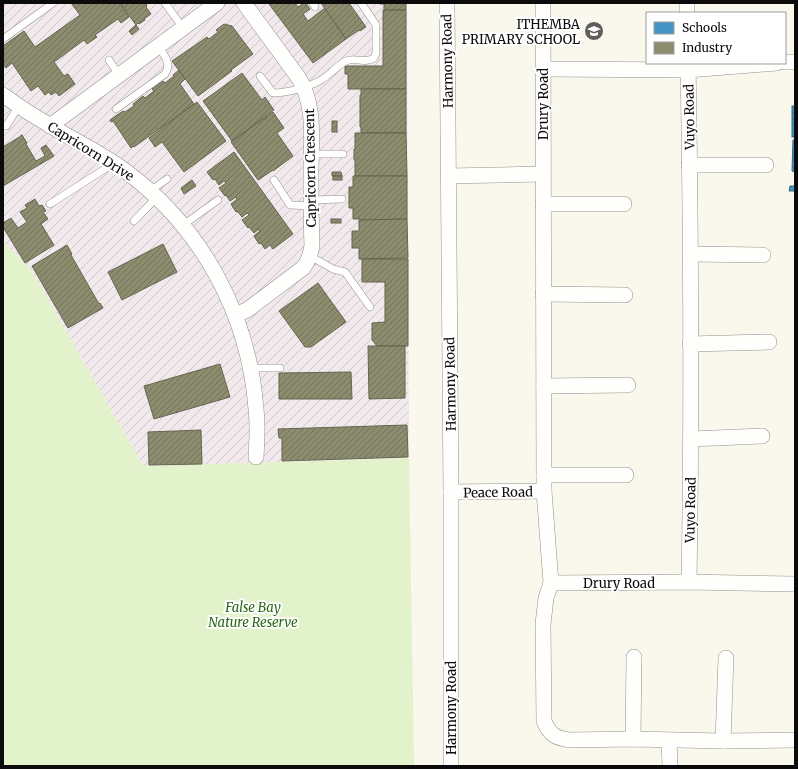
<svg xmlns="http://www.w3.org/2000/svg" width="798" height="769" viewBox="0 0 798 769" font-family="Merriweather,serif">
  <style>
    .industrial { fill: url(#industrial-furrows) }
    .park { fill: #e2f2ca }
    .schools { fill: url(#schools-hatch); stroke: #326a8c }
    .industry { fill: url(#industry-hatch); stroke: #656550 }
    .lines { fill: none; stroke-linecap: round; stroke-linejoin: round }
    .lane-casing { stroke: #93918d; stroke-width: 8 }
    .street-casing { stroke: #93918d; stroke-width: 16 }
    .lane { stroke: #fefefc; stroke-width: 7 }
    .street { stroke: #fefefc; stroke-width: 15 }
    .labels { text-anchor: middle; stroke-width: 4; stroke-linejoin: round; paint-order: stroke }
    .poi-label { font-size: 13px; fill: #0b0b0b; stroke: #fff; text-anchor: end }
    .street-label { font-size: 13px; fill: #0b0b0b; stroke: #fff }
    .park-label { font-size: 13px; font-style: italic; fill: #276815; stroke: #fff }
  </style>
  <defs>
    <pattern id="industrial-furrows" width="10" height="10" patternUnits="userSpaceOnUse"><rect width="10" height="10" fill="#f1e9ec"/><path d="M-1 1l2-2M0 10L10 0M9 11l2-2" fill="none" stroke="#cdc6c9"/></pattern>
    <pattern id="schools-hatch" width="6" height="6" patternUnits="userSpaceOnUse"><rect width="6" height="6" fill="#4393c3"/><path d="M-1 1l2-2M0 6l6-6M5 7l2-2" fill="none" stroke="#36769d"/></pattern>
    <pattern id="industry-hatch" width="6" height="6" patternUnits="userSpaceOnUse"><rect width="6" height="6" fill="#8c8c6e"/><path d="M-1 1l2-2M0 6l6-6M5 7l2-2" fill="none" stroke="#717159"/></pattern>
  </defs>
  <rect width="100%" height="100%" fill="#faf7ed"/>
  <path class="industrial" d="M3 3H407L409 458 143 466 29 267 3 242Z"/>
  <g class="park">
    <path d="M3 242 29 267 143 466 409 458 414 766H3Z"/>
    <path d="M794 262H795V411Z"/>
  </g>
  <g class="schools">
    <rect x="792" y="106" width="3" height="31"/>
    <path d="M793 140H795V172L792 171Z"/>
    <path d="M790 186H795V191H789Z"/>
  </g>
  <g class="industry">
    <path d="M71 3H119L129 17 121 23 118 19 95 35 97 37 87 44 84 40 54 62 64 76 68 74 75 84 59 96 56 92 51 95 49 92 45 95 38 86 31 91 12 63 6 68 3 64V46L24 31 35 47 80 15Z"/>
    <path d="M120 3H146L147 6 146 7 151 14 144 19 145 20 139 24 138 23 136 25Z"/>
    <path d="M270 3H295L298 7 304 3H306L310 9 303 14 308 21 325 8 346 39 313 63 269 4Z"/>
    <path d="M321 3H349L366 27 360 31 359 30 346 39Z"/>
    <path d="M380 3H406V10H384V4H380Z"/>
    <path d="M383 10H406V89H348V74H345V66H383Z"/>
    <path d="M224 24 232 26 253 54 231 70 232 71 198 96 172 61 207 37 209 39 218 32 216 30Z"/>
    <path d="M136 25 139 29 132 35 129 31Z"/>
    <path d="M179 70 185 79 180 84 194 104 134 147 133 146 131 148 113 121 111 122 110 120 123 111 125 112 134 106 133 104 143 96 145 98 154 91 152 89 163 81 165 83 174 76 173 75Z"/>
    <path d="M242 73 262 100 265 97 274 110 232 141 203 101Z"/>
    <path d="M361 89H406V133H361V127H360V95H361Z"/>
    <path d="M197 102 226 141 184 172 162 142 155 147 149 138Z"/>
    <path d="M273 112 284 128 277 133 293 156 273 171V170L258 180 231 142Z"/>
    <rect x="332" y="121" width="5" height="11"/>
    <path d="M355 133H406L407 176H355V160H354V149H355Z"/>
    <path d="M21 135H22L27 143 26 144 36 161 45 156 41 148 46 145 54 156 39 165 3 186V147L21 136Z"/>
    <path d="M234 152 293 234 273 249 270 245 265 249 261 243 259 244 254 236 260 231 259 229 254 233 249 227 248 228 242 220 249 215 247 213 242 217 237 211 236 212 231 204 237 199 236 197 230 201 226 195 225 196 219 188 226 183 224 181 219 185 215 179 213 180 207 172Z"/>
    <path d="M332 172H341L342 176H332Z"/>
    <rect x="333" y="176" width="9" height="4"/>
    <path d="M353 176H407V219L360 220V219H353V208H349V187H353Z"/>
    <path d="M192 180 196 186 184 194 181 188Z"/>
    <path d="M35 199 39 206 42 205 46 211 43 212 48 219 41 224 54 245 25 263 3 227V223L11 218 18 228 27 222 20 212 27 208 25 205Z"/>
    <rect x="331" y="219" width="10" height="4"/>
    <path d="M407 219 408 258 359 259V248H352V231H359V220Z"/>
    <path d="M163 244 177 272 122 300 108 272Z"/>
    <path d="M67 245 72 254 71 255 99 304 100 303 103 308 68 328 32 266Z"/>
    <path d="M362 259H408V346H377L372 340V323L385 322V282H362Z"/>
    <path d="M318 283 346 322 311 347H305L279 311Z"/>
    <path d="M368 346H405V398L369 399Z"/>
    <path d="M220 364 230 397 154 419 144 386Z"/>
    <path d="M351 372 352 399H279V373Z"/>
    <path d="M407 425 408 457 282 461V438H279L278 429Z"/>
    <path d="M201 430 202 464 149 465 148 432Z"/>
  </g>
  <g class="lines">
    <defs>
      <g id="lane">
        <path d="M165 3 183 28"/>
        <path d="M313 3 315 7"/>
        <path d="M3 39 53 3"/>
        <path d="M109 60 119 75"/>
        <path d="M260 76 273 93C287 93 309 87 321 80 329 75 338 65 346 61 354 57 365 64 374 58L376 53V25L361 3"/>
        <path d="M116 109 165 74C172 63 164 55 158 46"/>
        <path d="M6 126 19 106"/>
        <path d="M311 154H343"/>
        <path d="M274 180 290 205 311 206"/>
        <path d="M150 191 167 179"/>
        <path d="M311 200 342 199"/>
        <path d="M50 204 114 163"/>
        <path d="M134 221 157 197"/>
        <path d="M183 225 218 200"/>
        <path d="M310 256 333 269 345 272 370 307"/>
        <path d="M250 368H280"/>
      </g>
      <g id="street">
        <path d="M447 3 451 492V766"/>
        <path d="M543 3 544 491 551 583 546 598 543 624 544 721C550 735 555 738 570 740L633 739 723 741 795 740"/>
        <path d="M687 3V13"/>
        <path d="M785 62H795"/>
        <path d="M688 63C691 236 692 409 689 582"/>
        <path d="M543 69 688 70 777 63"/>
        <path d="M3 95C18 106 35 117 51 126 75 141 101 153 124 170 201 226 249 314 256 409 258 425 257 441 256 457"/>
        <path d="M50 126 217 3"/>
        <path d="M689 165H766"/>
        <path d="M448 176 543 174"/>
        <path d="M543 204H624"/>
        <path d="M690 254 763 255"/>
        <path d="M543 294 625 295"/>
        <path d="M235 315 247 310 303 268C309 261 310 255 312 246 311 222 311 197 311 172 311 141 316 104 298 77L244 3"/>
        <path d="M690 344 769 342"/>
        <path d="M544 386 628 385"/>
        <path d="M691 439 762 436"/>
        <path d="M544 475H626"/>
        <path d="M451 492 544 491"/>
        <path d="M551 583 689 582 795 584"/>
        <path d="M633 739 634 657"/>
        <path d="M669 741 670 766"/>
        <path d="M723 741 726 658"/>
      </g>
    </defs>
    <use href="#lane" class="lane-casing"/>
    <use href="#street" class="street-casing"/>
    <use href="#lane" class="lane"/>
    <use href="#street" class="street"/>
  </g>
  <defs>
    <symbol id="school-disc" viewBox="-11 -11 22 22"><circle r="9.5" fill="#5f5e5a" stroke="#fff"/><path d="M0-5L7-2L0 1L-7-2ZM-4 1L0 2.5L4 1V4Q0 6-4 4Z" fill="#fff"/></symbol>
  </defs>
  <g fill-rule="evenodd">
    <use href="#school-disc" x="583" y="20" width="22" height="22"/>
  </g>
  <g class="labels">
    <g class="poi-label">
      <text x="580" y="29">ITHEMBA<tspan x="580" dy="15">PRIMARY SCHOOL</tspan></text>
    </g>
    <g class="street-label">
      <text transform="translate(447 61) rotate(-91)" y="5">Harmony Road</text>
      <text transform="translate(543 104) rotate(-90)" y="5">Drury Road</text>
      <text transform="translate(689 117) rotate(-91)" y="5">Vuyo Road</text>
      <text transform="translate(91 151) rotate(32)" y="5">Capricorn Drive</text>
      <text transform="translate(310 168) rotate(-91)" y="5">Capricorn Crescent</text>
      <text transform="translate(450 384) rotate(-91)" y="5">Harmony Road</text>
      <text transform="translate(498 492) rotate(-1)" y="5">Peace Road</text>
      <text transform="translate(690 510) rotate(-89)" y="5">Vuyo Road</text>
      <text x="619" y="588">Drury Road</text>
      <text transform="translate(451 708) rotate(-90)" y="5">Harmony Road</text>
    </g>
    <g class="park-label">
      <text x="253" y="612">False Bay<tspan x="253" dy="15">Nature Reserve</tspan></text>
    </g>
  </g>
  <rect width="798" height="769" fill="none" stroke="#0b0b0b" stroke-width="8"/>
  <rect x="646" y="12" width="140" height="52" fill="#ffffff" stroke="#9d9d9d"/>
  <rect x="654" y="22" width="20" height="12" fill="#4393c3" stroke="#9d9d9d"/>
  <text x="682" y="32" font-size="12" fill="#0b0b0b">Schools</text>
  <rect x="654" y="42" width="20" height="12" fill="#8c8c6e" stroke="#9d9d9d"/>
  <text x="682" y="52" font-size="12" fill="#0b0b0b">Industry</text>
</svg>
